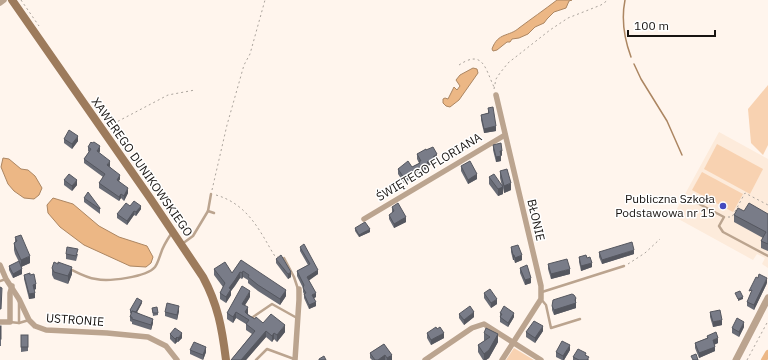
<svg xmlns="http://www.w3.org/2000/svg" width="768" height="360" viewBox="0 0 768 360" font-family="'IBM Plex Sans',sans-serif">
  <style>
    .built { fill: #fdebdb }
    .green { fill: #f8d2b1 }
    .water { fill: #ecb785; stroke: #ac8662 }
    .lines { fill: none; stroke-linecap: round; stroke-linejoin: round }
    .stream { stroke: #ac8662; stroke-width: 1.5 }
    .canal { stroke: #ecb785; stroke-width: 6 }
    .path { stroke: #aaa39c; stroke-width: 1; stroke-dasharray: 2 3; stroke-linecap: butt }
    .service { stroke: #bba48f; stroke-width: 2.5 }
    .minor { stroke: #bba48f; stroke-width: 5.5 }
    .tertiary { stroke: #bba48f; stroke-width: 7 }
    .secondary { stroke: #9d7b5c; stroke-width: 8 }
    .wall { fill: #686b75 }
    .shaded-wall { fill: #55575f }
    .building { fill: #797c88; stroke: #55575f }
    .poi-dot { fill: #444abf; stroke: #fff; stroke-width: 1.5 }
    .labels { text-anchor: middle; stroke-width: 3; stroke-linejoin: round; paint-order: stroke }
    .street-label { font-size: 12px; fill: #181411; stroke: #fff }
    .poi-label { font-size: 12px; fill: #181411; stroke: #fff; text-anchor: end }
  </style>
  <rect width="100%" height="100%" fill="#fff5ed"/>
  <path class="built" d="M719 132 768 159V268L762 264 765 258 757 254 753 260 673 216Z"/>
  <g class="green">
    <path d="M768 85V145L763 155 751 143 748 109Z"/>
    <path d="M717 144 763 169 750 194 704 169Z"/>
    <path d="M702 172 743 194 733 212 692 190Z"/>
    <path d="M514 348 534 360H506Z"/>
  </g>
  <g class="water">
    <path d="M557 0H572L569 1 566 8 554 12 547 19 544 23 535 27 528 34 519 38 512 39 510 42H507L497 50 493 51 492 49C498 32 509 37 519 28 531 19 544 10 557 0Z"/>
    <path d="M473 68 477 69 478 73 459 100 450 107 446 106 443 103V99L445 98 448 99 454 87 457 90 460 86 456 80 460 75Z"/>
    <path d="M3 158 9 159 21 169 28 170 35 176 42 188 39 195 34 199 24 198 14 191 8 184 1 167Z"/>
    <path d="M53 198 73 204 99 226 119 237 147 246 153 257 151 263 146 267 130 266 84 245 60 227 48 213 47 205Z"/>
  </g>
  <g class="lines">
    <g class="stream">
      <path d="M625 0C621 20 624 38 631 57"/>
      <path d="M634 64 641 79 667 121 682 155"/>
    </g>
    <path class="canal" d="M764 360 768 353"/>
    <g class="path">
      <path d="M21 0 39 26"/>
      <path d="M459 65C483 49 485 68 494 87"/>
      <path d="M494 89 496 79 500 73 508 63 550 30 568 18 601 5 608 0"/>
      <path d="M109 126 168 95 195 90"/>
      <path d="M212 190 227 125 244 65 250 54 265 0"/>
      <path d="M216 195C247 204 259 229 274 255L278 257"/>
      <path d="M728 217H732L745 193 768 205"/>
      <path d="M628 264 645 253 660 239"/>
      <path d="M747 360 768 321"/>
    </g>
    <g class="service">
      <path d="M684 196 724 217 719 226 723 232 768 256"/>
      <path d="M208 211 211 194"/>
      <path d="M182 244 193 236 208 211 214 213"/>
      <path d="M284 258 294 277 298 289"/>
      <path d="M70 269C78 273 87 278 96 279 108 282 147 277 155 267 158 263 159 258 161 253 163 246 167 240 171 234"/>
      <path d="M0 281 6 279"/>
      <path d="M542 292 624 266"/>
      <path d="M541 299 546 305 551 328 580 319"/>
      <path d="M19 303V323"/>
      <path d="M250 319 272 304 297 318"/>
      <path d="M10 322 19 323 29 320"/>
      <path d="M256 360 267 349 294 359"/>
    </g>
    <g class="minor">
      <path d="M0 3 4 0"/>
      <path d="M496 95 541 286V299L502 360"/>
      <path d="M364 219 505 135"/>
      <path d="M0 265 6 279 19 299 29 320 35 326 46 330 107 333 148 337 166 346 177 360"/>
      <path d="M0 322H10V293L12 286"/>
      <path d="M295 360 299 300V289"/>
      <path d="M425 360 472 328 484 324 541 360"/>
    </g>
    <path class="tertiary" d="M736 360 768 298"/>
    <path class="secondary" d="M12 0 150 198 203 277C218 305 222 328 226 360"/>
  </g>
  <g class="wall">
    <path d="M488 108 496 131 484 133 481 120V115L488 113Z"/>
    <path d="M64 139 78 141 72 149 64 143Z"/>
    <path d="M493 145 502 155 501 156V161L496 162 493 150Z"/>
    <path d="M88 147 100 151 99 153 120 179 119 181 128 193 124 201 121 198 119 201 99 188V183L103 177 84 163V159L89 152 88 151Z"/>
    <path d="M426 150 437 159 434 161V163L428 166V168L404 183 398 174V169L412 167 419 163 417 159V154Z"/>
    <path d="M461 166 477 179 468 184 461 171Z"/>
    <path d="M500 171 511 190 504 193 503 188V194L498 196 489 184V177L502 186 500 178Z"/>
    <path d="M64 180 77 185 72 191 64 185Z"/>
    <path d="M84 198 100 208V214L84 202Z"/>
    <path d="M130 206 141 209 136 216 134 215 127 225 117 218V214Z"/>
    <path d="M392 207 406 222 394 228 389 219V215L392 213Z"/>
    <path d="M744 211 768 214V251L761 248V241L763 238 734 222V215Z"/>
    <path d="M355 228 370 232 359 237 355 231Z"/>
    <path d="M15 237 30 263 21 267 22 274 13 278 9 270V266L19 262 15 254 14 250V243L15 242Z"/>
    <path d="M300 247 318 274 308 280 316 297 314 298 316 306 309 309 304 298V294L303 292V288L297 276V271L308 265 300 251Z"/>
    <path d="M511 247 522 260 515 263 514 260H513L511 252Z"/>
    <path d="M599 252 634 254 602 264 599 257Z"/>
    <path d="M66 254H78L76 261 66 259Z"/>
    <path d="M579 257 587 258 592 267 581 271 579 262Z"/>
    <path d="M276 259 291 277 288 279 276 263Z"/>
    <path d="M241 260 286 296 280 305 258 291 248 283V280L243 277 242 279 240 278 235 286 231 291V295L226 303 220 299V293L223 287 214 275V269L232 273Z"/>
    <path d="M548 264 570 274 551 279 548 269Z"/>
    <path d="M52 268 72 274 68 284 54 279 52 275Z"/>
    <path d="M520 268 531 283 525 285 520 273Z"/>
    <path d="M24 275H30L36 289 34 290 35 298 29 299 24 279Z"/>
    <path d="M767 283 754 310 747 306V302Z"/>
    <path d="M484 293 497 304 491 308 484 298Z"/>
    <path d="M250 297 245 305 248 313V314L255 319 285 332 277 342 274 339 272 342 266 337 246 360H231L252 334 246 330V324L236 318 233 323 227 319V313Z"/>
    <path d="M576 298V308L554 315 552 310V306Z"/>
    <path d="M142 303 137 312 153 323 151 330 132 324V322L130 321V317L131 314 130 313V310Z"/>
    <path d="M152 308 158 313V315L153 316Z"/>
    <path d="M179 311 177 320 165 316V312Z"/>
    <path d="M710 312 722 325 713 327 710 317Z"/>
    <path d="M500 313 514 317 508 327 500 322Z"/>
    <path d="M459 314 474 317 464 325 459 318Z"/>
    <rect x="0" y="326" width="1" height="20"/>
    <path d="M744 327 739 337 732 333V328Z"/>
    <path d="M543 331 535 343 526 337V332Z"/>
    <path d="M427 333 444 338 431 345 427 338Z"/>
    <path d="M484 333 498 342 489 358 486 360H483L478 352V345L484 341Z"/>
    <path d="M170 334 182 338 178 342H177L175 344 170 339Z"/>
    <path d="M21 335H28V351L21 352Z"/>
    <path d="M707 336 718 343 714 345 715 351 699 358 695 348V343L707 338Z"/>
    <path d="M384 344 392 360H372L370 358V353Z"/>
    <path d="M190 350 206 352 203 360 190 354Z"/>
    <path d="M570 350 564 360H562L556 357V352Z"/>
    <path d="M586 355 589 360H573V357Z"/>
  </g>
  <g class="shaded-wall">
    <path d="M496 126V131L484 133V129Z"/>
    <path d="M78 136V141L72 149V144Z"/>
    <path d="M100 146V151L97 156V151Z"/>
    <path d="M500 151H502V155L500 156Z"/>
    <path d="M437 154V159L434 161V163L428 166V168L404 183V178Z"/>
    <path d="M501 156V161L496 162V157Z"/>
    <path d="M110 161V166L107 169V165Z"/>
    <path d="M477 174V179L468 184V180Z"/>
    <path d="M120 175V179L117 184V180Z"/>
    <path d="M77 180V185L72 191V186Z"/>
    <path d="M511 183V190L504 193V186Z"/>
    <path d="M503 187V194L498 196V189Z"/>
    <path d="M128 188V193L124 201V196Z"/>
    <path d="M121 194V198L119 201V197Z"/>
    <path d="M141 206V209L136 216V212Z"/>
    <path d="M134 211V215L127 225V221Z"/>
    <path d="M406 217V222L394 228V224Z"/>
    <path d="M370 229V232L359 237V235Z"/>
    <path d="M634 250V254L602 264V260Z"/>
    <rect x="513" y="255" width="1" height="5"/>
    <path d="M522 255V260L515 263V258Z"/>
    <path d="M30 256V263L21 267V260Z"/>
    <path d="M592 263V267L581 271V266Z"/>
    <path d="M72 267V274L68 284V276Z"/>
    <path d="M22 269V274L13 278V274Z"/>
    <path d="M570 269V274L551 279V274Z"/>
    <path d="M318 270V274L307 282V277Z"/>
    <path d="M243 271V277L242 279V273Z"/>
    <path d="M240 272V278L231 291V295L226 303V297L229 288Z"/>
    <path d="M291 272V277L288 279V274Z"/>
    <path d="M531 278V283L525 285V280Z"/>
    <path d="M767 278V283L754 310V305Z"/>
    <path d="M36 284V289L33 290V285Z"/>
    <path d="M286 290V296L280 305V299Z"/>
    <path d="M250 291V297L242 310V304Z"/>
    <path d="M35 293V298L29 299V294Z"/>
    <path d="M316 293V297L312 299V295Z"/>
    <path d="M743 297V299L738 301V299Z"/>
    <path d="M576 298V308L554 315V310L575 300Z"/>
    <path d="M497 299V304L491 308V303Z"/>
    <path d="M142 301V303L135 316V313Z"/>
    <path d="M316 302V306L309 309V305Z"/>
    <path d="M179 306V311L177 320V315Z"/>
    <path d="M248 307V313L245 319V312Z"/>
    <path d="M236 312V318L233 323V317Z"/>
    <path d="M474 312V317L464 325V320Z"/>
    <path d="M514 313V317L508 327V323Z"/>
    <path d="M153 319V323L151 330V325Z"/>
    <path d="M722 320V325L713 327V322Z"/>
    <path d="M744 322V327L739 337V332Z"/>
    <path d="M285 325V332L277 342V335Z"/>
    <path d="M543 326V331L535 343V338Z"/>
    <path d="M266 331V337L246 360H241Z"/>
    <path d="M182 333V338L178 342V338Z"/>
    <path d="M274 333V339L272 342V336Z"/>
    <path d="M444 333V338L431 345V340Z"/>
    <path d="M498 334V342L489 358 486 360H484V354Z"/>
    <path d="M177 337V342L175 344V339Z"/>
    <path d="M718 338V343L713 345V340Z"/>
    <path d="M570 345V350L564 360H563V356Z"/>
    <path d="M206 347V352L203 360V355Z"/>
    <path d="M715 347V351L699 358V353Z"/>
    <path d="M385 355V360H378Z"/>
    <path d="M392 355V360H387V358Z"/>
  </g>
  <g class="building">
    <path d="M493 107 496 126 484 129 481 115 489 113 488 108Z"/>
    <path d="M69 130 78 136 72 144 64 139Z"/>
    <path d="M91 142 92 143 94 142 100 146 97 151 110 161 107 165 120 175 117 180 128 188 124 196 121 194 119 197 99 183 105 174 84 159 91 149 88 147Z"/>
    <path d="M501 143 502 151H500L501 156 496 157 493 145Z"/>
    <path d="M433 147 437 154 433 157 434 158 427 162 428 163 404 178 398 169 408 161 412 167 420 163 419 161H421L417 154 426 149V150Z"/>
    <path d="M470 161 477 174 468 180 461 166Z"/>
    <path d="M507 169 511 183 504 186 500 171Z"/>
    <path d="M69 174 77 180 72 186 64 180Z"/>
    <path d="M494 174 503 187 498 189 489 177Z"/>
    <path d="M88 192 100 208V209L84 198Z"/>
    <path d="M134 201 141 206 136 212 134 211 127 221 117 214 126 203 130 206Z"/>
    <path d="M398 203 406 217 394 224 389 215 394 211 392 207Z"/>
    <path d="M749 203 768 214V244L761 241 766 232 734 215 738 208 744 211Z"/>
    <path d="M365 222 370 229 359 235 355 228Z"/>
    <path d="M21 235 30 256 21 260 15 247 14 243 17 241 15 237Z"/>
    <path d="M632 242 634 250 602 260 599 252Z"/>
    <path d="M304 244 318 270 307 277 316 293 312 295 316 302 309 305 304 294 306 293 303 288 304 285 297 271 310 264 300 247Z"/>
    <path d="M518 245 522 255 515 258 514 255H513L511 247Z"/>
    <path d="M67 247 78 249 76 256 66 254Z"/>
    <path d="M281 255 291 272 288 274 276 259Z"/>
    <path d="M586 255 587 258 590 257 592 263 581 266 579 257Z"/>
    <path d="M567 259 570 269 551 274 548 264Z"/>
    <path d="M241 260 286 290 280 299 258 285 248 277 249 275 243 271 242 273 240 272 235 280 229 288 231 289 226 297 220 293 225 283 214 269 225 262 232 273Z"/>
    <path d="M19 261 22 269 13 274 9 266Z"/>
    <path d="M54 262 58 264V262L72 267 68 276 54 272 52 268Z"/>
    <path d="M527 265 531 278 525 280 520 268Z"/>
    <path d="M30 273V275L34 274 36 284 33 285 35 293 29 294 24 275Z"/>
    <path d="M759 274 767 278 754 305 747 302 752 290 749 291 756 277 758 278Z"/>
    <path d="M242 286 250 291 242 304 248 307 245 312 248 315 255 319 256 317 263 323 271 314 285 325 277 335 274 333 272 336 266 331 241 360H231L255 331 246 324 249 320 236 312 233 317 227 313Z"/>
    <path d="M0 287 2 288 1 309H0Z"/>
    <path d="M490 289 497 299 491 303 484 293Z"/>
    <path d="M740 291 743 297 738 299 735 293Z"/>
    <path d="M572 294 574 295 576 298 575 300 576 303 554 310 552 306 553 300Z"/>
    <path d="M137 298 142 301 136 312 132 311V312L130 310Z"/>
    <path d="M167 303 179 306 177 315 165 312Z"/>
    <path d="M470 306 474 312 464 320 459 314Z"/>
    <path d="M504 306 514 313 508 323 500 317 502 314 500 313Z"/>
    <path d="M157 307 158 313H153L152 308Z"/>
    <path d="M720 310 722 320 713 322 710 312Z"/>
    <path d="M132 311 153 319 151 325 132 319V317H130Z"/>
    <path d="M737 318 744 322 739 332 732 328Z"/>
    <path d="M534 321 543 326 535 338 526 332Z"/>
    <rect x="0" y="326" width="1" height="13"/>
    <path d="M436 327 437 329 440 327 444 333 431 340 427 333Z"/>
    <path d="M175 328 182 333 178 338 177 337 175 339 170 334Z"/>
    <path d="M486 328 498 334 489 350 484 354 478 345 490 337 484 333Z"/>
    <path d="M716 332 718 338 713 340 715 347 699 353 695 343 708 338 707 336Z"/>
    <rect x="21" y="335" width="7" height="12"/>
    <path d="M562 341 570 345 563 356 556 352Z"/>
    <path d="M194 342 206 347 203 355 190 350Z"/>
    <path d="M384 344 392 355 387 358 385 355 378 360H375L370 353Z"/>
    <path d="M578 349 586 353 585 355 589 357 587 360H579L573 357Z"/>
    <path d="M696 354 698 360H693L691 356Z"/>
    <path d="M324 356 326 360H319V359Z"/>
  </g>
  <circle class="poi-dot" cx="723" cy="206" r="4"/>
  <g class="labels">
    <g class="street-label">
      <text transform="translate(142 167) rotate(55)" y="4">XAWEREGO DUNIKOWSKIEGO</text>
      <text transform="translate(429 167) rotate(-31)" y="4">ŚWIĘTEGO FLORIANA</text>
      <text transform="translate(536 220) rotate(77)" y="4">BŁONIE</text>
      <text transform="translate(75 320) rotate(4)" y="4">USTRONIE</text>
    </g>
    <g class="poi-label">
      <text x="715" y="203">Publiczna Szkoła<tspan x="715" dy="14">Podstawowa nr 15</tspan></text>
    </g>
  </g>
  <path d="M628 30v6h87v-6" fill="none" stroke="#181411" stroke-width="2"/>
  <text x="634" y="30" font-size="12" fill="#181411" stroke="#ffffff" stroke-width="3" paint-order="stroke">100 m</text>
</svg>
